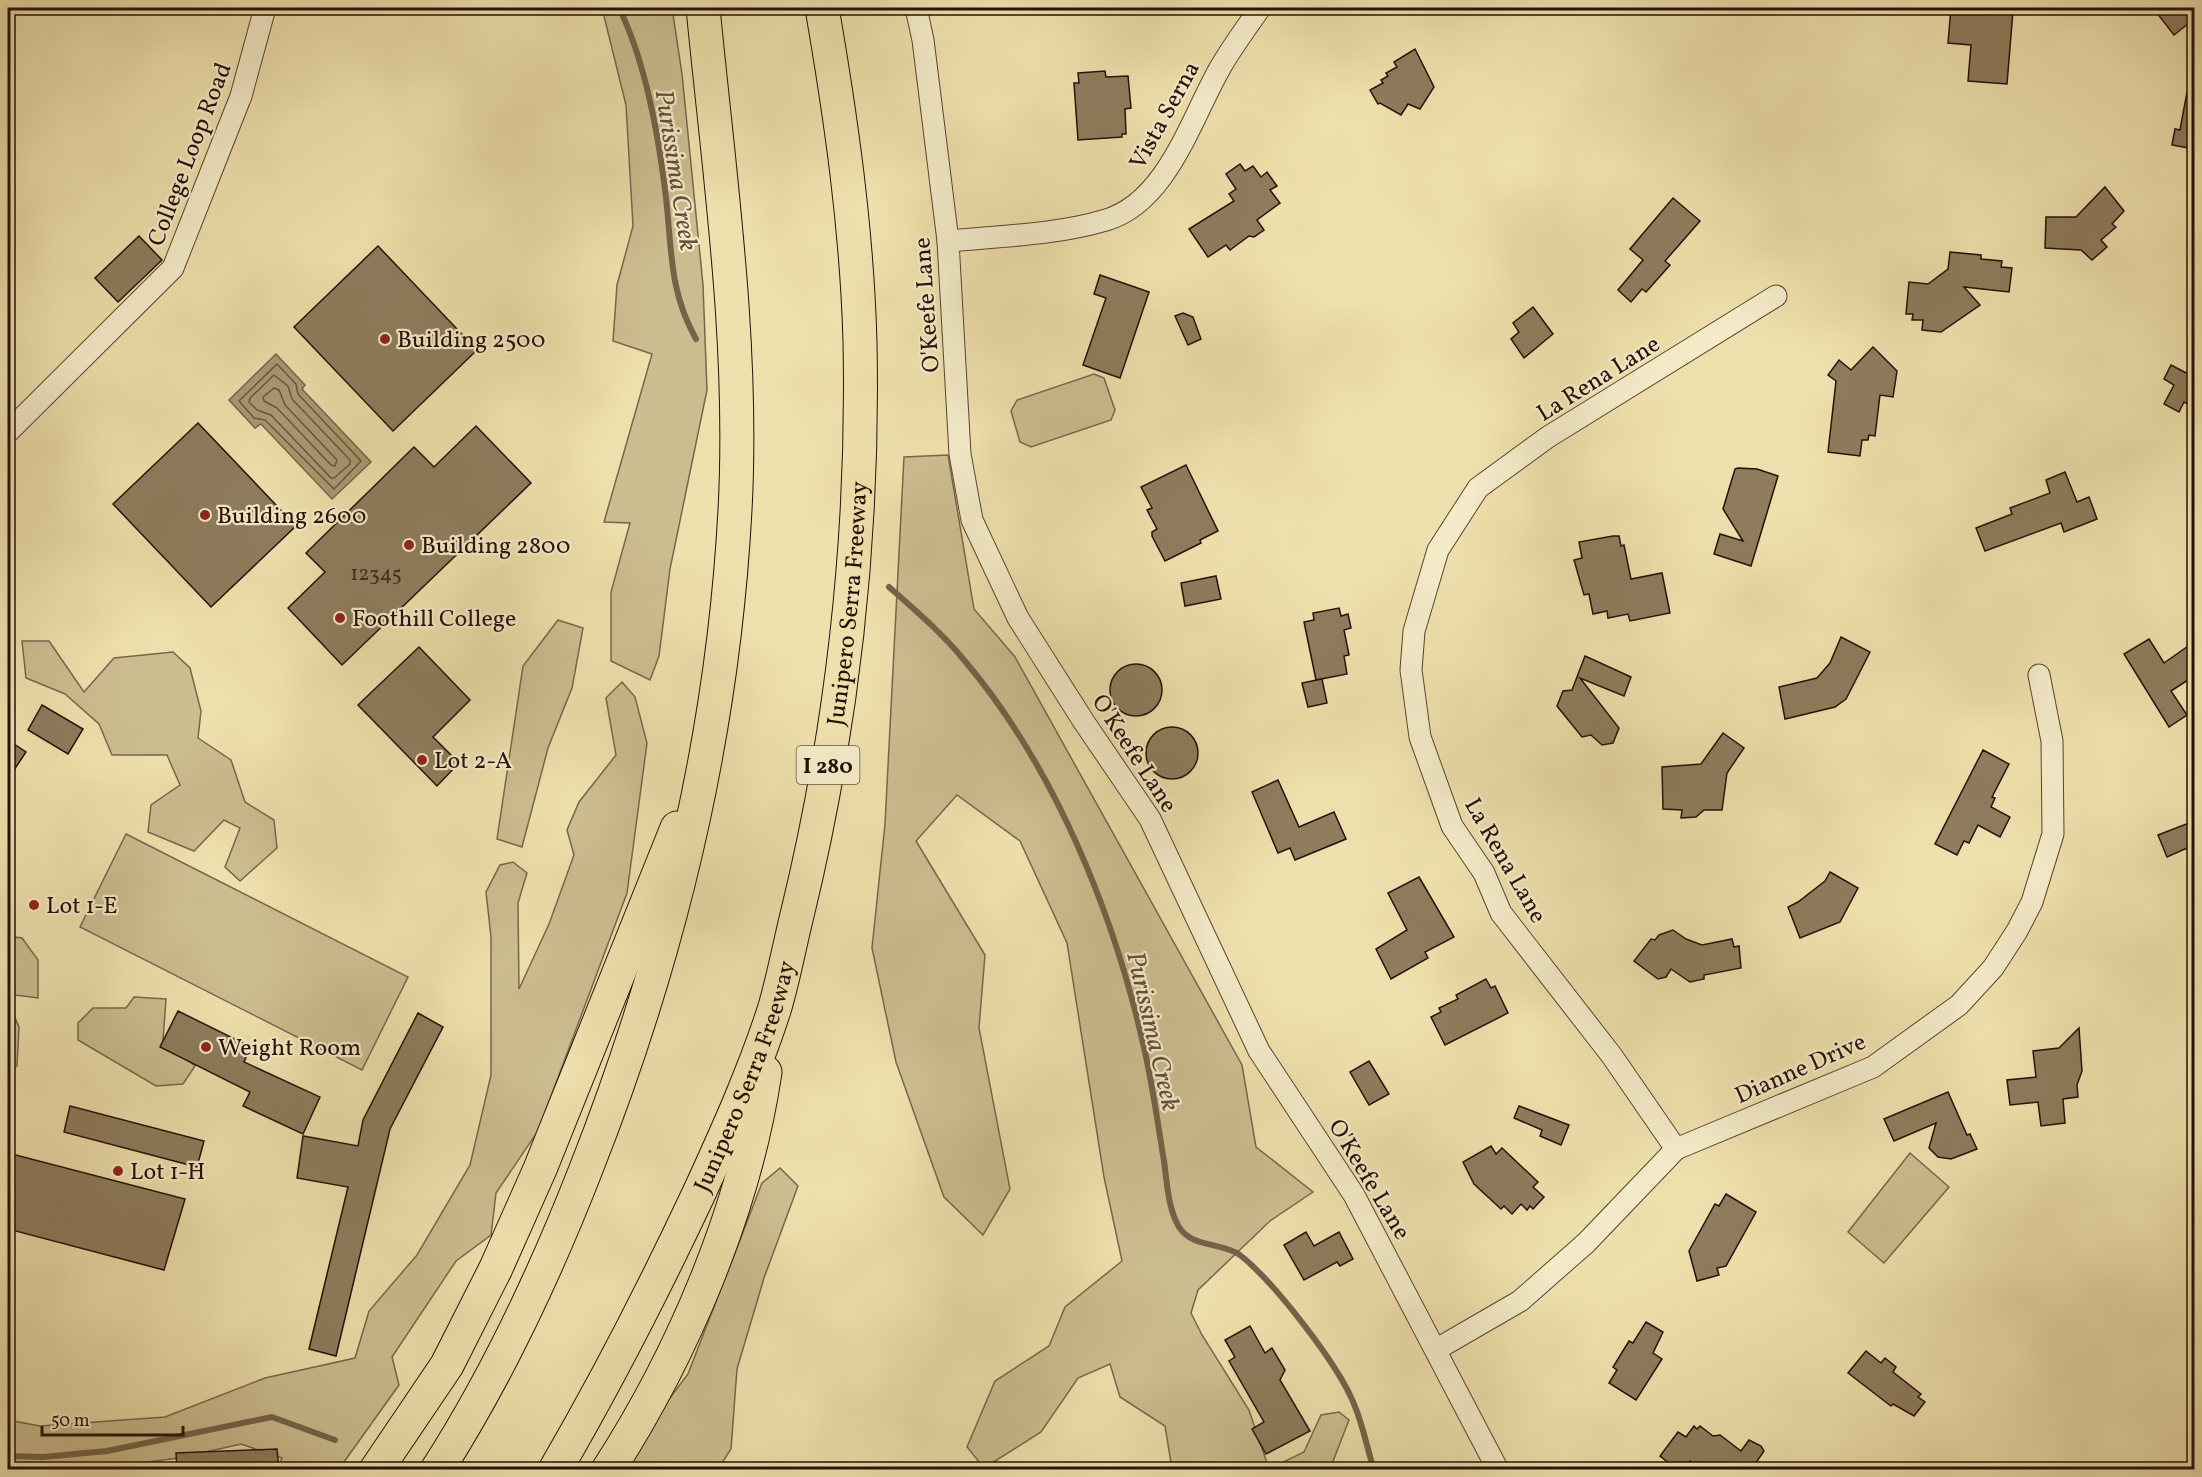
<svg xmlns="http://www.w3.org/2000/svg" width="2202" height="1477" viewBox="0 0 2202 1477" font-family="Vollkorn,serif">
  <style>
    .green { fill: #ccbd90; stroke: #78664c; stroke-width: 1.5 }
    .water { fill: #aa9974; stroke: #756249; stroke-width: 1.5 }
    .lines { fill: none; stroke-linecap: round; stroke-linejoin: round }
    .shore { stroke: #68543e; stroke-width: 1.5 }
    .stream { stroke: #756249; stroke-width: 6 }
    .building { fill: #8e7c5d; stroke: #251008; stroke-width: 1.5 }
    .minor-casing { stroke: #574431; stroke-width: 23 }
    .motorway-casing { stroke: #251008; stroke-width: 35 }
    .minor { stroke: #f4ebc9; stroke-width: 21 }
    .motorway { stroke: #eee0ac; stroke-width: 33 }
    .poi-dot { fill: #8f2418; stroke: #f4ebc9; stroke-width: 2 }
    .labels { text-anchor: middle; stroke-width: 4.5; stroke-linejoin: round; paint-order: stroke }
    .number-label { font-size: 21px; fill: #3f2b1d }
    .shield { fill: #f4ebc9; stroke: #635242; stroke-width: 1.5 }
    .shield-label { font-size: 22px; font-weight: bold; fill: #251008 }
    .street-label { font-size: 24px; fill: #251008; stroke: #f4ebc9 }
    .poi-label { font-size: 24px; fill: #251008; stroke: #f4ebc9; text-anchor: start }
    .water-label { font-size: 26px; font-style: italic; fill: #614e39; stroke: #f4ebc9 }
  </style>
  <rect width="100%" height="100%" fill="#eee0ac"/>
  <filter id="stains"><feTurbulence type="fractalNoise" baseFrequency=".00333" numOctaves="4"/><feColorMatrix values="0 0 0 0 .2 0 0 0 0 .09 0 0 0 0 .02 0 0 0 .5 -.17"/></filter>
  <radialGradient id="worn" r=".72"><stop offset=".6" stop-color="#630" stop-opacity="0"/><stop offset="1" stop-color="#630" stop-opacity=".3"/></radialGradient>
  <g class="green">
    <path d="M602 8H672L682 74 703 285 707 390 670 569 659 656 650 680 611 661V592L630 523 604 522 652 354 613 341 617 285 633 226 626 105Z"/>
    <path d="M1094 374 1104 378 1115 410 1111 420 1031 447 1020 442 1011 411 1017 400Z"/>
    <path d="M948 455 974 609 1015 657 1242 1065 1256 1147 1313 1192 1270 1221 1198 1290 1191 1313 1202 1335 1249 1410 1269 1469 1304 1452 1321 1415 1339 1412 1349 1420 1330 1469H1172L1165 1426 1120 1397 1110 1364 1078 1378 1041 1432 984 1468 967 1447 995 1381 1049 1346 1065 1307 1122 1261 1104 1177 1067 943 1020 841 957 795 916 841 985 955 979 1028 1010 1189 983 1235 944 1197 896 1062 872 948 885 824 904 457Z"/>
    <path d="M558 620 583 628 572 688 548 748 522 847 497 839 523 666Z"/>
    <path d="M22 641H49L84 692 114 658 173 652 190 668 201 711 198 738 231 760 245 802 274 820 277 848 240 881 225 867 240 828 224 820 194 851 148 832 151 805 180 785 167 755H112L99 724 65 694 26 678Z"/>
    <path d="M622 682 635 697 647 743 627 893 538 1131 496 1193 491 1235 456 1261 392 1357 399 1385 339 1469H277L282 1458 241 1444 179 1458 92 1469H8V1420L40 1426 165 1417 265 1378 355 1358 369 1311 417 1255 470 1165 491 1075V937L486 892 500 865 513 862 527 873 518 903 519 989 549 924 574 855 567 830 579 802 616 755 606 698Z"/>
    <path d="M126 834 408 977 362 1070 80 927Z"/>
    <path d="M8 936 22 938 38 960V998L8 994Z"/>
    <path d="M134 997 166 999 163 1041 195 1066 183 1084 156 1086 78 1040V1023L93 1008H126Z"/>
    <path d="M8 1001 19 1027 17 1066 8 1074Z"/>
    <path d="M1910 1153 1949 1187 1884 1263 1848 1232Z"/>
    <path d="M780 1168 798 1186 764 1278 737 1369 731 1449 718 1469 616 1470 688 1374 762 1183Z"/>
  </g>
  <path class="water" d="M276 354 305 385 302 389 371 462 332 499 261 424 255 428 229 400Z"/>
  <g class="lines">
    <g class="shore">
      <path d="M277 364 296 384 298 394 361 461 334 489 265 420 254 418 239 401Z"/>
      <path d="M274 375 288 386 292 399 350 460V464L334 478H331L271 415 257 410 249 402 250 398Z"/>
      <path d="M274 388 279 390 285 405 337 460 335 466 331 465 277 408 264 401 263 397Z"/>
    </g>
    <g class="stream">
      <path d="M619 8C645 60 659 139 666 198 672 250 669 291 696 339"/>
      <path d="M889 587C915 610 942 633 964 660 1055 767 1115 916 1145 1052 1153 1088 1158 1125 1164 1161 1167 1182 1168 1209 1179 1227 1192 1248 1222 1242 1240 1255 1274 1282 1338 1364 1354 1404 1363 1425 1367 1448 1374 1470"/>
      <path d="M8 1456 43 1457 107 1451 272 1417 335 1440"/>
    </g>
  </g>
  <g class="building">
    <path d="M1951 8H1997L2013 11 2007 84 1968 81 1971 45 1948 43Z"/>
    <path d="M2153 8H2194V19L2174 35Z"/>
    <path d="M1415 49 1434 87 1420 109 1408 104 1401 115 1380 103 1378 104 1370 90 1383 83 1381 80 1388 76 1386 73 1397 67 1394 62Z"/>
    <path d="M1105 71 1106 77 1128 76 1131 108 1125 109 1126 134H1122V137L1078 140 1074 83H1079L1078 73Z"/>
    <path d="M2187 92 2194 93V149L2172 145 2175 129 2180 130Z"/>
    <path d="M1240 164 1245 171 1253 166 1261 177 1267 172 1277 186 1270 190 1280 203 1257 220 1264 230 1254 237 1249 236 1230 250 1226 245 1208 257 1189 229 1234 201 1229 194 1236 189 1226 174Z"/>
    <path d="M2105 187 2124 211 2112 224 2116 227 2101 240 2107 247 2092 260 2081 250 2045 248 2046 217H2076Z"/>
    <path d="M1673 198 1700 221 1665 261 1670 265 1646 292 1642 289 1631 302 1618 290 1643 260 1630 249Z"/>
    <path d="M139 236 162 260 118 302 95 278Z"/>
    <path d="M378 246 477 350 393 431 294 327Z"/>
    <path d="M1950 252 1981 255V259L2002 261 2001 267 2012 268 2009 292 1964 287 1980 305 1941 332 1922 330 1923 320H1912L1913 314H1906L1909 282 1928 284 1948 269Z"/>
    <path d="M1100 275 1149 292 1120 378 1083 365 1106 298 1094 294Z"/>
    <path d="M1533 307 1553 334 1524 358 1511 339 1519 332 1513 323Z"/>
    <path d="M1183 313 1193 317 1201 339 1188 345 1175 316Z"/>
    <path d="M1873 347 1897 371 1893 397 1880 395 1875 436 1869 435 1868 440H1862L1860 456 1828 452 1836 381 1828 375 1839 360 1851 370Z"/>
    <path d="M2171 365 2194 377V407L2184 402 2179 412 2164 404 2174 385 2164 379Z"/>
    <path d="M198 423 296 526 211 607 113 504Z"/>
    <path d="M476 426 531 483 342 665 288 608 325 572 306 553 414 447 434 467Z"/>
    <path d="M1186 465 1218 531 1200 540 1201 543 1165 561 1152 536V532L1157 529 1147 510 1152 508 1141 487Z"/>
    <path d="M1738 468 1757 469 1778 476 1751 566 1714 554 1720 534 1743 541 1723 509 1735 469Z"/>
    <path d="M2065 472 2077 502 2089 497 2097 519 2064 532 2061 523 1985 551 1976 528 2012 514 2010 508 2050 493 2046 480Z"/>
    <path d="M1613 536H1619L1621 546 1624 545 1631 579 1662 573 1670 613 1630 621 1628 614 1608 618 1607 611 1593 614 1589 594 1584 595 1574 560 1582 558 1579 542Z"/>
    <path d="M1216 576 1221 599 1185 606 1181 583Z"/>
    <path d="M1339 608 1341 616 1348 614 1351 628 1344 630 1349 655 1344 656 1347 674 1316 680 1304 622 1314 620 1313 613Z"/>
    <path d="M1841 637 1870 652 1846 699 1835 707 1785 719 1779 687 1817 678 1830 663Z"/>
    <path d="M2149 639 2164 663 2194 642V676L2171 691 2187 715 2169 727 2124 654Z"/>
    <path d="M419 647 470 700 433 737 459 763 437 786 358 705Z"/>
    <path d="M1585 656 1631 677 1624 696 1580 678 1619 728 1613 743 1602 745 1591 735 1582 737 1557 706 1563 691 1572 690Z"/>
    <circle cx="1136" cy="690" r="26"/>
    <path d="M1322 679 1327 703 1308 707 1302 683Z"/>
    <path d="M42 705 83 729 68 754 28 730Z"/>
    <circle cx="1172" cy="753" r="26"/>
    <path d="M1723 733 1744 748 1727 773 1722 810H1704L1696 817 1681 818 1682 810 1663 809 1662 767 1701 764Z"/>
    <path d="M8 740 26 752 8 779Z"/>
    <path d="M1983 750 2009 764 1992 797 1995 798 1991 807 2010 817 2000 837 1978 825 1969 843 1964 841 1957 855 1935 844Z"/>
    <path d="M1278 780 1299 827 1334 812 1346 839 1295 860 1290 848 1278 853 1252 792Z"/>
    <path d="M2194 821V845L2167 857 2158 835Z"/>
    <path d="M1830 872 1858 888 1840 922 1800 938 1788 907 1798 902 1825 881Z"/>
    <path d="M1419 877 1454 937 1425 952 1428 958 1391 979 1376 949 1407 930 1388 893Z"/>
    <path d="M1673 930 1686 939 1702 945 1732 939 1734 947 1739 946 1741 968 1704 975V979L1690 982 1671 969 1666 977 1658 979 1634 961 1651 939 1655 940 1659 935Z"/>
    <path d="M1486 979 1491 988 1495 986 1508 1013 1445 1045 1431 1017 1441 1012 1439 1008 1458 999 1456 995Z"/>
    <path d="M178 1011 251 1047 244 1062 320 1097 303 1134 243 1106 250 1092 160 1047Z"/>
    <path d="M418 1013 443 1027 390 1129 336 1356 309 1349 348 1187 297 1178 303 1136 358 1146 363 1120Z"/>
    <path d="M2079 1028 2082 1071 2077 1085 2078 1097 2063 1099 2065 1123 2041 1126 2038 1102 2010 1105 2007 1080 2036 1077 2033 1051 2059 1048Z"/>
    <path d="M1369 1061 1389 1094 1369 1105 1350 1072Z"/>
    <path d="M1948 1092 1967 1135 1970 1134 1977 1149 1951 1159 1938 1157 1929 1148 1936 1123 1894 1141 1884 1119Z"/>
    <path d="M70 1106 204 1141 197 1167 64 1132Z"/>
    <path d="M1519 1106 1569 1125 1561 1145 1540 1136 1542 1130 1514 1118Z"/>
    <path d="M1491 1146 1496 1154 1502 1148 1538 1182 1533 1187 1544 1197 1533 1209 1530 1206 1527 1210 1521 1204 1512 1214 1504 1206 1501 1209 1474 1184 1463 1162Z"/>
    <path d="M8 1153 185 1199 164 1270 8 1229Z"/>
    <path d="M1726 1194 1756 1212 1726 1266 1717 1268 1719 1275 1697 1281 1689 1251 1715 1204 1719 1206Z"/>
    <path d="M1306 1232 1314 1246 1339 1232 1353 1259 1340 1266 1337 1262 1304 1280 1284 1245Z"/>
    <path d="M1646 1322 1663 1332 1653 1353 1662 1359 1636 1400 1609 1383 1617 1370 1613 1367 1629 1341 1633 1343Z"/>
    <path d="M1250 1326 1265 1353 1272 1348 1285 1370 1280 1380 1310 1431 1266 1454 1252 1429 1264 1422 1229 1361 1235 1357 1225 1340Z"/>
    <path d="M1866 1351 1881 1363 1885 1358 1896 1367 1893 1372 1921 1394 1918 1397 1925 1402 1914 1416 1893 1404 1891 1406 1848 1373Z"/>
    <path d="M1694 1426 1697 1429 1700 1426 1713 1436 1720 1435 1741 1451 1749 1440 1761 1446 1764 1451 1751 1470H1701L1690 1461 1683 1470H1678L1660 1456 1678 1432 1686 1437Z"/>
    <path d="M277 1449 279 1470H177L176 1453Z"/>
  </g>
  <g class="lines">
    <defs>
      <g id="minor">
        <path d="M916 8 923 40 948 241 960 454 972 520 1018 618 1084 722 1150 819 1259 1051 1354 1195 1498 1470"/>
        <path d="M948 241C1000 236 1056 235 1106 220 1167 202 1191 119 1220 68 1232 47 1247 27 1260 8"/>
        <path d="M8 432 173 268 241 96 265 8"/>
        <path d="M1676 1149 1612 1056 1501 913 1484 873 1452 826 1420 737 1411 670 1414 631 1438 550 1478 488 1548 437 1776 296"/>
        <path d="M1437 1349 1520 1301 1586 1243 1676 1149 1873 1067 1959 1005 1993 968 2017 931 2032 902 2053 834 2052 741 2039 675"/>
      </g>
      <g id="motorway">
        <path d="M376 1470 447 1365 496 1268 540 1169 677 828"/>
        <path d="M437 1470C498 1375 545 1274 586 1169 669 959 723 736 735 510 744 343 719 173 703 8"/>
        <path id="s1" d="M555 1470C608 1379 655 1287 700 1191 727 1132 755 1070 775 1007 784 976 790 943 798 911 843 725 864 533 860 342 857 230 841 118 822 8"/>
        <path d="M608 1470C683 1354 745 1208 765 1072"/>
      </g>
    </defs>
    <use href="#minor" class="minor-casing"/>
    <use href="#motorway" class="motorway-casing"/>
    <use href="#minor" class="minor"/>
    <use href="#motorway" class="motorway"/>
  </g>
  <g class="poi-dot">
    <circle cx="385" cy="339" r="6"/>
    <circle cx="205" cy="515" r="6"/>
    <circle cx="409" cy="545" r="6"/>
    <circle cx="340" cy="618" r="6"/>
    <circle cx="422" cy="760" r="6"/>
    <circle cx="34" cy="905" r="6"/>
    <circle cx="206" cy="1047" r="6"/>
    <circle cx="118" cy="1171" r="6"/>
  </g>
  <g class="labels">
    <g class="number-label">
      <text x="376" y="580">12345</text>
    </g>
    <rect class="shield" x="796.5" y="746" width="63" height="38" rx="4.5"/>
    <g class="shield-label">
      <text x="828" y="773">I 280</text>
    </g>
    <g class="street-label">
      <text transform="translate(1164 115) rotate(-61)" y="8">Vista Serna</text>
      <text transform="translate(189 154) rotate(-69)" y="8">College Loop Road</text>
      <text transform="translate(926 305) rotate(-94)" y="8">O'Keefe Lane</text>
      <text transform="translate(1598 378) rotate(-32)" y="8">La Rena Lane</text>
      <text dy="8" stroke="none"><textPath href="#s1" startOffset="924">Junipero Serra Freeway</textPath></text>
      <text transform="translate(1135 753) rotate(57)" y="8">O'Keefe Lane</text>
      <text transform="translate(1506 860) rotate(60)" y="8">La Rena Lane</text>
      <text transform="translate(1800 1068) rotate(-24)" y="8">Dianne Drive</text>
      <text dy="8" stroke="none"><textPath href="#s1" startOffset="438">Junipero Serra Freeway</textPath></text>
      <text transform="translate(1370 1179) rotate(59)" y="8">O'Keefe Lane</text>
    </g>
    <g class="poi-label">
      <text x="397" y="347">Building 2500</text>
      <text x="217" y="523">Building 2600</text>
      <text x="421" y="553">Building 2800</text>
      <text x="352" y="626">Foothill College</text>
      <text x="434" y="768">Lot 2-A</text>
      <text x="46" y="913">Lot 1-E</text>
      <text x="218" y="1055">Weight Room</text>
      <text x="130" y="1179">Lot 1-H</text>
    </g>
    <g class="water-label">
      <text transform="translate(677 170) rotate(81)" y="9">Purissima Creek</text>
      <text transform="translate(1154 1031) rotate(77)" y="9">Purissima Creek</text>
    </g>
  </g>
  <rect width="2202" height="1477" fill="none" stroke="#eee0ac" stroke-width="30"/>
  <rect x="9" y="9" width="2184" height="1459" fill="none" stroke="#251008" stroke-width="3"/>
  <rect x="15" y="15" width="2172" height="1447" fill="none" stroke="#251008" stroke-width="1.5"/>
  <path d="M42 1426v9h141v-9" fill="none" stroke="#251008" stroke-width="3"/>
  <text x="51" y="1426" font-size="18" fill="#251008" stroke="#f4ebc9" stroke-width="4.5" paint-order="stroke">50 m</text>
  <rect width="100%" height="100%" filter="url(#stains)"/>
  <rect width="100%" height="100%" fill="url(#worn)"/>
</svg>
